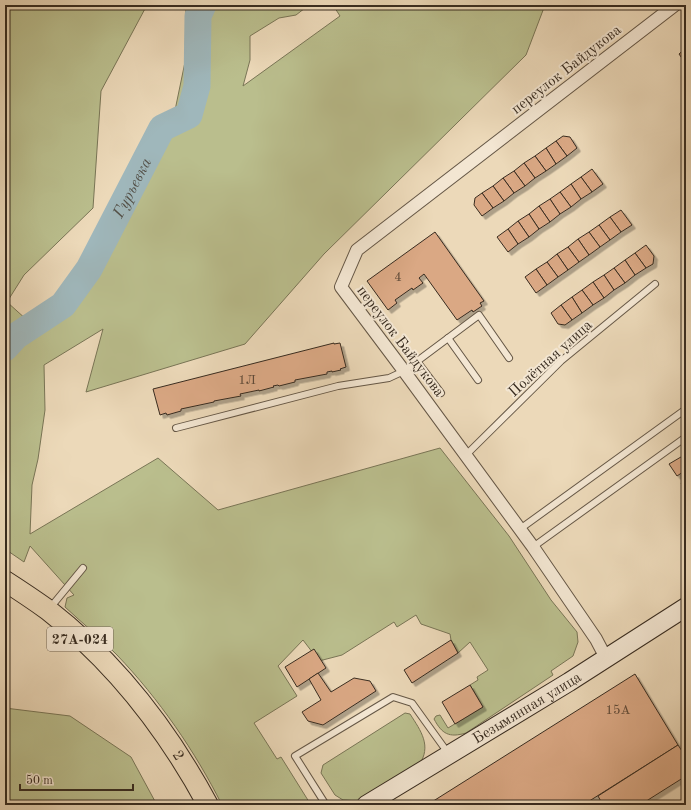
<svg xmlns="http://www.w3.org/2000/svg" width="691" height="810" viewBox="0 0 691 810" font-family="'Old Standard TT',serif">
  <style>
    .green { fill: #babe8d; stroke: #797556 }
    .lines { fill: none; stroke-linecap: round; stroke-linejoin: round }
    .river { stroke: #9fb7bb; stroke-width: 27 }
    .building { fill: #daa884; stroke: #382c20; filter: url(#shadow) }
    .lane-casing { stroke: #655746; stroke-width: 8 }
    .street-casing { stroke: #655746; stroke-width: 14 }
    .secondary-casing { stroke: #382c20; stroke-width: 20 }
    .primary-casing { stroke: #382c20; stroke-width: 22 }
    .lane { stroke: #f3e6d2; stroke-width: 6 }
    .street { stroke: #f3e6d2; stroke-width: 12 }
    .secondary { stroke: #f3e6d2; stroke-width: 18 }
    .primary { stroke: #ecd9b9; stroke-width: 20 }
    .labels { text-anchor: middle; stroke-width: 4; stroke-linejoin: round; paint-order: stroke }
    .number-label { font-size: 13px; fill: #604b39 }
    .shield { fill: #f3e6d2; stroke: #706455; stroke-width: 1 }
    .shield-label { font-size: 14px; font-weight: bold; fill: #382c20 }
    .street-label { font-size: 15px; fill: #382c20; stroke: #f3e6d2 }
    .water-label { font-size: 16px; font-style: italic; fill: #524f47; stroke: #f3e6d2 }
  </style>
  <defs>
    <filter id="shadow"><feDropShadow dx="3.5" dy="3.5" stdDeviation="0" flood-color="#0004"/></filter>
  </defs>
  <rect width="100%" height="100%" fill="#ecd9b9"/>
  <filter id="stains"><feTurbulence type="fractalNoise" baseFrequency=".005" numOctaves="4"/><feColorMatrix values="0 0 0 0 .2 0 0 0 0 .09 0 0 0 0 .02 0 0 0 .5 -.17"/></filter>
  <radialGradient id="worn" r=".72"><stop offset=".6" stop-color="#630" stop-opacity="0"/><stop offset="1" stop-color="#630" stop-opacity=".3"/></radialGradient>
  <g class="green">
    <path d="M5 5H147L101 91 93 208 24 275 7 302 27 320 55 305 96 245 99 227 122 179 158 128 173 120 185 62 186 5H309L296 15 279 18 250 36V60L243 86 340 16 333 5H545L526 55 324 254 245 344 86 392 103 329 44 365 45 410 38 459 32 485 30 534 158 458 218 510 440 448 509 536 551 600 577 632 578 642 573 656 551 671 553 675 466 733C449 738 442 734 434 719L436 716 440 715 448 728 483 707 470 685 478 680 477 677 488 670 470 642 458 653 451 640 450 634 421 624 416 615 397 627 394 622 342 655 319 661 303 640 278 666 297 696 254 723 277 759 281 757 311 805H222C195 751 159 699 117 655 101 638 82 623 65 607L67 598 74 595 30 546 24 562 5 549Z"/>
    <path d="M5 708 70 716 131 757 157 805H5Z"/>
    <path d="M405 713 410 714C421 731 432 746 419 765L360 801 343 800 335 795 321 773 323 765Z"/>
  </g>
  <g class="lines">
    <path class="river" id="s1" d="M5 348 16 336 63 305 89 269 162 128 189 115 197 86 198 16 203 5"/>
  </g>
  <g class="building">
    <path d="M686 48V64L679 54Z"/>
    <path d="M563 136 570 137 577 148 567 156 556 141Z"/>
    <path d="M556 141 567 156 556 164 546 148Z"/>
    <path d="M546 148 556 164 546 171 535 156Z"/>
    <path d="M535 156 546 171 535 178 524 163Z"/>
    <path d="M524 163 535 178 525 186 514 171Z"/>
    <path d="M592 169 603 184 592 192 581 177Z"/>
    <path d="M514 171 525 186 514 193 503 178Z"/>
    <path d="M581 177 592 192 581 199 571 184Z"/>
    <path d="M503 178 514 193 504 201 493 186Z"/>
    <path d="M571 184 581 199 571 207 560 192Z"/>
    <path d="M493 186 504 201 493 208 482 193Z"/>
    <path d="M560 192 571 207 560 214 550 199Z"/>
    <path d="M482 193 493 208 482 216 474 205 475 198Z"/>
    <path d="M550 199 560 214 550 222 539 206Z"/>
    <path d="M539 206 550 222 539 229 529 214Z"/>
    <path d="M621 210 632 225 621 232 610 217Z"/>
    <path d="M529 214 539 229 529 237 518 221Z"/>
    <path d="M610 217 621 232 610 240 599 225Z"/>
    <path d="M518 221 529 237 518 244 508 229Z"/>
    <path d="M599 225 610 240 600 247 589 232Z"/>
    <path d="M508 229 518 244 508 252 497 237Z"/>
    <path d="M435 232 484 301 480 303 482 306 473 312 472 310 457 320 424 274 419 278 423 283 413 290 412 288 395 300 397 303 388 310 367 281Z"/>
    <path d="M589 232 600 247 589 255 578 239Z"/>
    <path d="M578 239 589 255 579 262 568 247Z"/>
    <path d="M646 245 654 256 653 264 646 268 635 253Z"/>
    <path d="M568 247 579 262 568 270 557 254Z"/>
    <path d="M635 253 646 268 635 275 625 260Z"/>
    <path d="M557 254 568 270 558 277 547 262Z"/>
    <path d="M625 260 635 275 625 283 614 268Z"/>
    <path d="M547 262 558 277 547 285 536 269Z"/>
    <path d="M614 268 625 283 614 290 604 275Z"/>
    <path d="M536 269 547 285 536 293 525 277Z"/>
    <path d="M604 275 614 290 604 298 593 282Z"/>
    <path d="M593 282 604 298 593 305 582 290Z"/>
    <path d="M582 290 593 305 582 313 572 297Z"/>
    <path d="M572 297 582 313 572 320 561 305Z"/>
    <path d="M561 305 572 320 565 325 558 324 551 313Z"/>
    <path d="M334 343V344L340 343 346 367 340 369 341 370 332 372V371L327 372V374L295 380V382L279 386 278 385 273 386 274 387 259 391V390L240 394 241 396 214 401V402L181 409V411L167 415 166 413 160 415 153 389Z"/>
    <path d="M686 454V470L677 476 669 464Z"/>
    <path d="M686 480V490L681 483Z"/>
    <path d="M451 640 458 653 412 683 404 670Z"/>
    <path d="M314 649 326 668 297 687 285 667Z"/>
    <path d="M318 673 331 692 354 678 370 681 376 691 323 725 308 721 302 712 321 700 309 679Z"/>
    <path d="M635 674 678 745 583 805H427Z"/>
    <path d="M470 685 483 707 455 724 442 702Z"/>
    <path d="M678 745 686 757V776L640 805H603L598 796Z"/>
  </g>
  <g class="lines">
    <defs>
      <g id="lane">
        <path d="M448 338 478 380"/>
        <path d="M416 360 441 393"/>
        <path d="M176 428 338 386 389 378 404 371 479 315 509 358"/>
        <path d="M466 455 561 361 655 284"/>
        <path d="M520 529 686 409"/>
        <path d="M533 547 686 437"/>
        <path d="M50 608 83 568"/>
        <path d="M326 805 295 756 393 697 412 703 448 753"/>
        <path d="M681 805 686 802"/>
      </g>
      <path id="street" d="M606 658 596 639 533 547 404 371 341 287 357 250 675 5"/>
      <g id="secondary">
        <path id="s2" d="M366 805 569 682 686 607"/>
      </g>
      <g id="primary">
        <path id="s3" d="M5 581C19 590 34 600 48 610 115 662 168 731 208 805"/>
      </g>
    </defs>
    <use href="#lane" class="lane-casing"/>
    <use href="#street" class="street-casing"/>
    <use href="#secondary" class="secondary-casing"/>
    <use href="#primary" class="primary-casing"/>
    <use href="#lane" class="lane"/>
    <use href="#street" class="street"/>
    <use href="#secondary" class="secondary"/>
    <use href="#primary" class="primary"/>
  </g>
  <g class="labels">
    <g class="number-label">
      <text x="398" y="281">4</text>
      <text x="247" y="384">1Л</text>
      <text x="618" y="714">15А</text>
    </g>
    <rect class="shield" x="47" y="627" width="66" height="24" rx="3"/>
    <g class="shield-label">
      <text x="80" y="644">27А-024</text>
    </g>
    <g class="street-label">
      <text transform="translate(566 69) rotate(-38)" y="5">переулок Байдукова</text>
      <text transform="translate(401 341) rotate(53)" y="5">переулок Байдукова</text>
      <text transform="translate(550 358) rotate(-42)" y="5">Полётная улица</text>
      <text dy="5" stroke="none"><textPath href="#s2" startOffset="188">Безымянная улица</textPath></text>
      <text dy="5" stroke="none"><textPath href="#s3" startOffset="248">2</textPath></text>
    </g>
    <g class="water-label">
      <text dy="6" stroke="none"><textPath href="#s1" startOffset="209">Гурьевка</textPath></text>
    </g>
  </g>
  <rect width="691" height="810" fill="none" stroke="#ecd9b9" stroke-width="20"/>
  <rect x="6" y="6" width="679" height="798" fill="none" stroke="#382c20" stroke-width="2"/>
  <rect x="10" y="10" width="671" height="790" fill="none" stroke="#382c20"/>
  <path d="M20 784v6h113v-6" fill="none" stroke="#382c20" stroke-width="2"/>
  <text x="26" y="784" font-size="12" fill="#382c20" stroke="#f3e6d2" stroke-width="3" paint-order="stroke">50 m</text>
  <rect width="100%" height="100%" filter="url(#stains)"/>
  <rect width="100%" height="100%" fill="url(#worn)"/>
</svg>
